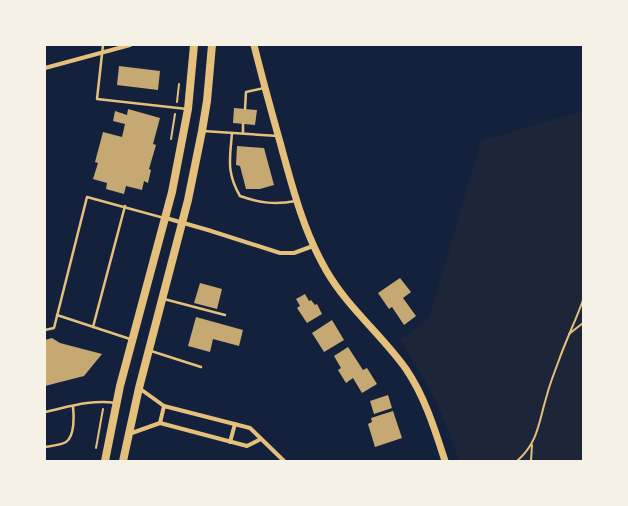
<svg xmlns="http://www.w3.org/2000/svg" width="628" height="506" viewBox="0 0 628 506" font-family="Karla,sans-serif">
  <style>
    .green { fill: #1d2539 }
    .building { fill: #c6a872 }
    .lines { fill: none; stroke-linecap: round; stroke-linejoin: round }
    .path { stroke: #e5c07b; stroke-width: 2 }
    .service { stroke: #e5c07b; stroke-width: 2.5 }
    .minor { stroke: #e5c07b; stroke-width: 4 }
    .tertiary { stroke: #e5c07b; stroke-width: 7 }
    .primary { stroke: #e5c07b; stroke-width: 8 }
  </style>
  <rect width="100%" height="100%" fill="#14213d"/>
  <path class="green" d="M583 111V461H459C446 417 425 378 400 340L429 318 481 141Z"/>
  <g class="building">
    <path d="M119 66 160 71 158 90 117 85Z"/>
    <path d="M234 108 257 110 255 125 233 123Z"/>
    <path d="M128 109 160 118 153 144 156 145 149 169 151 170 148 183 144 181 142 190 126 186 124 194 106 189 107 183 93 179 98 163 95 162 103 132 122 137 125 124 113 121 115 111 127 115Z"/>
    <path d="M237 146 264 148 274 185 260 189H246L240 166 236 165Z"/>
    <path d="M400 278 411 292 403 298 416 316 404 325 392 307 389 309 378 293Z"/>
    <path d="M200 283 222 289 217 309 194 303Z"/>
    <path d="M305 294 309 301 311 300 315 305 317 304 322 314 307 323 297 308 300 306 296 299Z"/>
    <path d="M196 317 243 330 239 346 213 339 210 352 188 346Z"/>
    <path d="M332 320 344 340 324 352 312 333Z"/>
    <path d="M52 338 60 343 102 354 84 376 45 386V340Z"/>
    <path d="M348 347 363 370 367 368 377 384 362 393 353 378 346 383 338 370 341 368 334 356Z"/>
    <path d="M388 395 392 408 374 414 370 401Z"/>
    <path d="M393 411 402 438 375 447 368 424 372 422 371 418Z"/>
  </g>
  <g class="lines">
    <g class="path">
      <path d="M177 102 179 84"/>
      <path d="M171 139 175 114"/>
      <path d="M569 334 583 323"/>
      <path d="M96 448 103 409"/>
      <path d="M517 461C539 442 539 420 547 395 550 383 555 371 559 360 566 340 576 320 583 300"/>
      <path d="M531 461 532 445"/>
    </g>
    <g class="service">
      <path d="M103 45 97 99 187 109"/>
      <path d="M245 109 246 92 264 88"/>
      <path d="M203 131 278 136"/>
      <path d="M232 133C230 158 226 172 240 196 260 203 275 205 296 201"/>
      <path d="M243 133V124"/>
      <path d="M164 299 225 315"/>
      <path d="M57 315 130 339"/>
      <path d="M93 327 125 206"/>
      <path d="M45 330 54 328 87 197 164 218"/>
      <path d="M151 351 201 367"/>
      <path d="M45 412C68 407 92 399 116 403"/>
      <path d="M45 447C51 446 61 445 66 442 75 436 74 415 73 406"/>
    </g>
    <g class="minor">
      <path d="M45 68 130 45"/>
      <path d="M166 218 208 230 280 253H294L313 246"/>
      <path d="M139 388 164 406 250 428 284 461"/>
      <path d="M160 423 164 406"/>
      <path d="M129 434 160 423 247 446 261 439"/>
      <path d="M230 442 235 424"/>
    </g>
    <path class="tertiary" d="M254 45C262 77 271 110 280 142 292 186 303 230 326 270 347 307 381 334 406 369 425 397 435 430 445 461"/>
    <g class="primary">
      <path d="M105 461 120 386 172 192 188 109 194 45"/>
      <path d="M123 461 139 388 188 200 202 131 207 101 212 45"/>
    </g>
  </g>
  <rect width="628" height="506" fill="none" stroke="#f6f1e7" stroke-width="92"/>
</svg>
